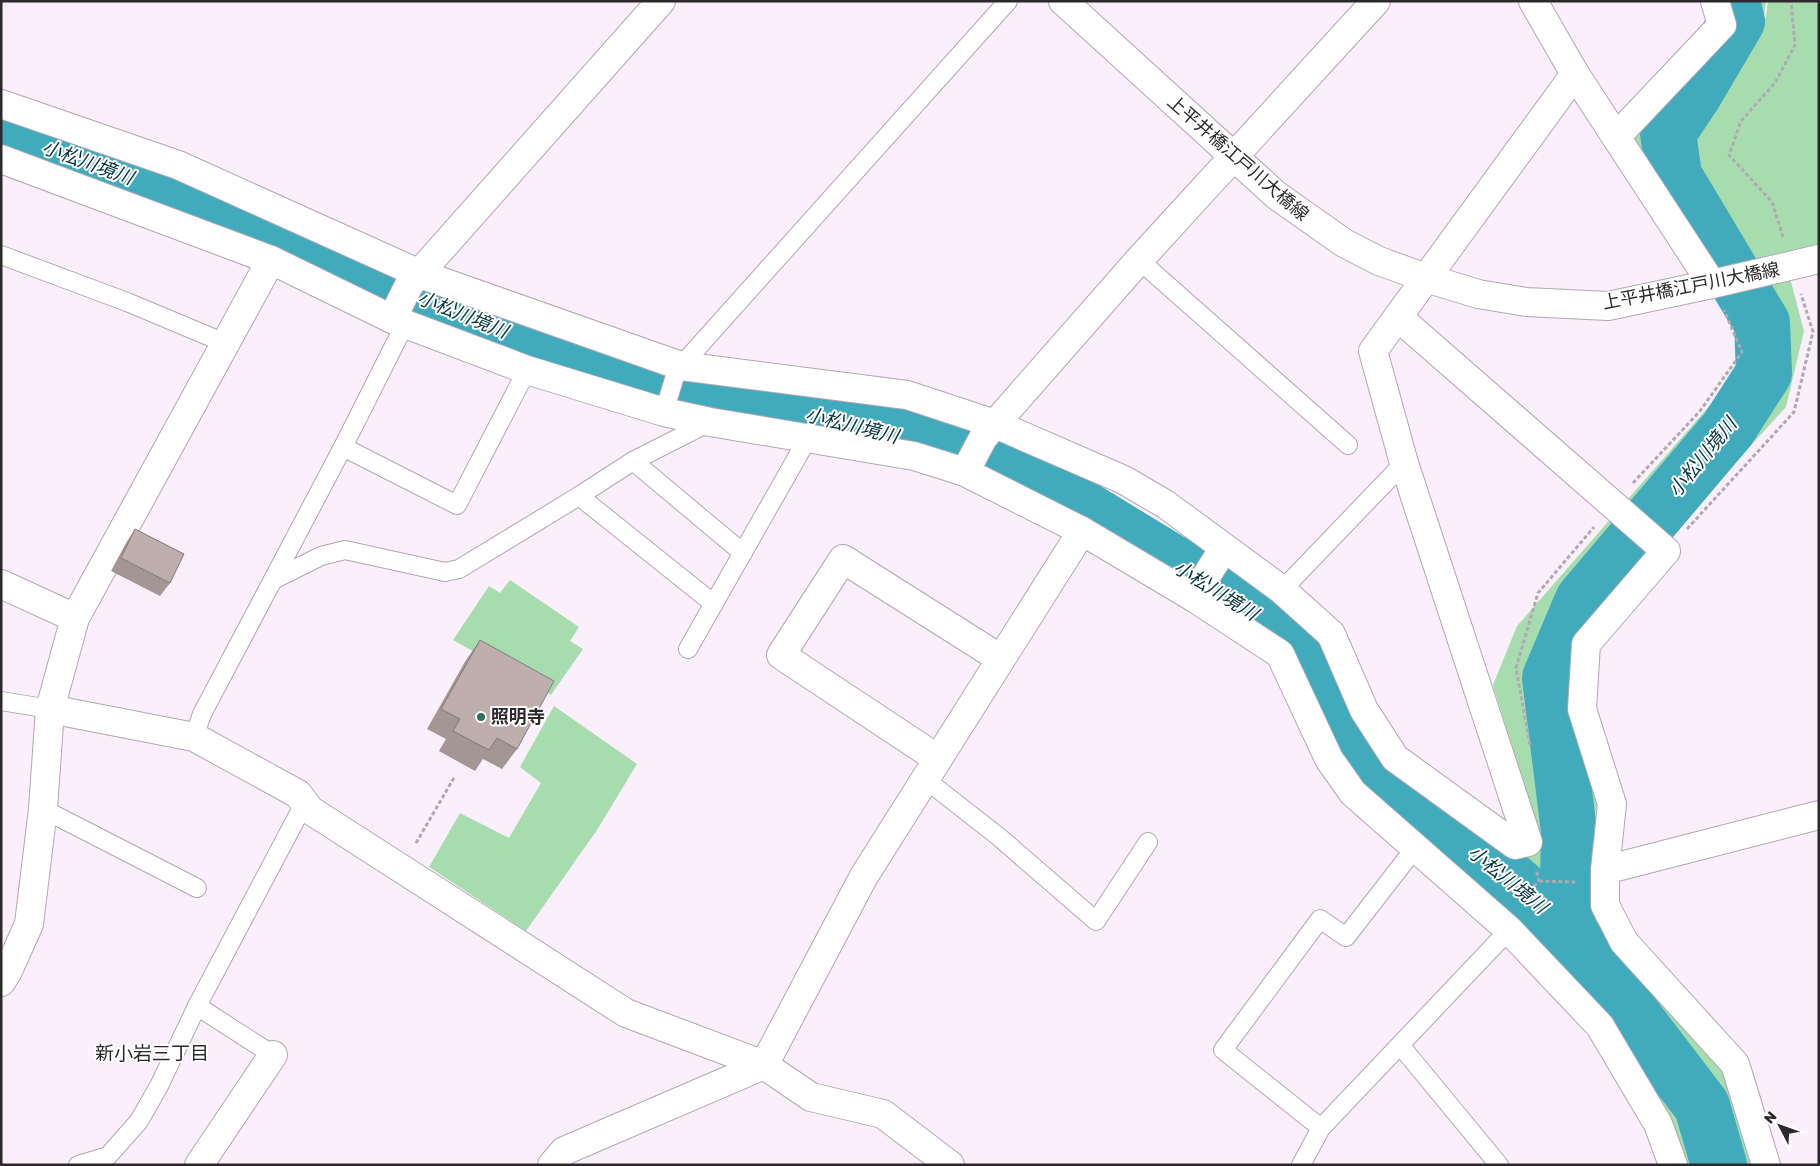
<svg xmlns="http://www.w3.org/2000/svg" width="1820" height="1166" viewBox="0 0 1820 1166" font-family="'Golos Text','Noto Sans JP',sans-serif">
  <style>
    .green { fill: #a7ddae }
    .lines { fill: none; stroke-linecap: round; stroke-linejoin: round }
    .river { stroke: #3fabbc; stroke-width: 56 }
    .service-casing { stroke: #b1a7b1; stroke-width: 20 }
    .minor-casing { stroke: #b1a7b1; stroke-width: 30 }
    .tertiary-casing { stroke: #b1a7b1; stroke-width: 30 }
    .path { stroke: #b1a8b1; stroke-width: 3; stroke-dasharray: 4 2.5; stroke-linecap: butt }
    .service { stroke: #fff; stroke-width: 18 }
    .minor { stroke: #fff; stroke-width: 28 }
    .tertiary { stroke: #fff; stroke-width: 28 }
    .wall { fill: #a39695 }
    .building { fill: #beaead; stroke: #857a79 }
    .poi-dot { fill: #2f6f5e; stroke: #fff; stroke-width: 2 }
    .labels { text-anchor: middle; stroke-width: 4; stroke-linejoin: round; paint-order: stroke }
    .street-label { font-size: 18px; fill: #2c282b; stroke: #fff }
    .poi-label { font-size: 18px; font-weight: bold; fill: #2c282b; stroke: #fff; text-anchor: start }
    .water-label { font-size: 19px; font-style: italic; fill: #00323a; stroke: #fff }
    .neighbourhood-label { font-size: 19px; fill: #2c282b; stroke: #fff }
  </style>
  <rect width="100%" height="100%" fill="#faeffa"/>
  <g class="green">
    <path d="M1719 1H1766L1764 16 1694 136 1698 141 1696 135 1740 66 1766 17 1768 1H1819V255L1786 263 1804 331 1786 407 1586 627 1572 714 1597 804 1588 855 1601 932 1727 1067 1756 1165H1683L1664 1106 1607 1016 1485 890 1359 787 1405 779 1524 862 1541 839 1493 685 1517 626 1752 357 1730 294 1625 137 1725 25Z"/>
    <path d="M510 580 579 627 570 641 583 649 551 695 453 640 489 586 500 593Z"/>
    <path d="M554 706 637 764 597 830 526 931 429 867 460 813 509 838 541 783 520 767Z"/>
  </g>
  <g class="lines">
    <g class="river">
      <path d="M1 131 124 174 531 342 714 392 1009 463 1242 605 1302 647 1343 699 1392 794 1488 860 1567 929 1702 1106 1719 1165"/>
      <path d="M1567 929 1569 831 1550 678 1583 600 1728 429 1764 373 1762 323 1674 176 1668 133 1694 94 1737 21 1732 1"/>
    </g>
    <defs>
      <g id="service">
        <path d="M1 255 127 302 225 343"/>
        <path d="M1139 260 1348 445"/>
        <path d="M664 412 675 376 681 366 1008 1"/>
        <path d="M343 447 457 505 527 370"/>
        <path d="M633 461 743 553"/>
        <path d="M579 496 714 604"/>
        <path d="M273 580 321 556 345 550 445 572 459 569 579 496 633 461 710 422"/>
        <path d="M1282 590 1404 463"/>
        <path d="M688 649 808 438"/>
        <path d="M1 701 50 709"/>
        <path d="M194 737 202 714 343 447 405 324"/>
        <path d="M925 779 999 837 1096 921 1148 842"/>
        <path d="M43 809 197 888"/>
        <path d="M197 1006 273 1055"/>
        <path d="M1400 1045 1499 1165"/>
        <path d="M1321 1128 1223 1050 1320 919 1346 937 1415 848"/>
        <path d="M78 1165 108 1156 139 1121 159 1086 197 1006 305 802"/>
        <path d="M1301 1165 1321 1128 1509 930"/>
      </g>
      <g id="minor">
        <path d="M1 104 178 165 420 274 681 366 907 395 995 424 1124 480 1165 504 1282 590 1331 634 1364 710 1395 758 1515 845 1528 842 1404 463 1373 351 1575 74"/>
        <path d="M1 159 271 260 392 319 527 370 664 412 710 422 914 456 965 472 1082 531 1193 597 1280 654 1329 759 1353 793 1509 930 1600 1026 1658 1124 1673 1165"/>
        <path d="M1712 284 1616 137 1722 25 1715 1"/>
        <path d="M1398 317 1666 551 1586 644 1582 709 1612 804 1605 870V905L1624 942 1735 1064 1766 1165"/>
        <path d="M392 319 409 285 661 1"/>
        <path d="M965 472 983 438 995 424 1139 260 1376 1"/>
        <path d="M1 584 75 618"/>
        <path d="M1193 597 1224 548"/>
        <path d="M50 709 194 737 298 794 310 810 626 1013 764 1065 864 876 1082 531"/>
        <path d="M938 759 781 655 843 559 1001 659"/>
        <path d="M1605 870 1819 815"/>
        <path d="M1 982 7 973 29 924 43 809 50 709 75 618 271 260"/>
        <path d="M199 1165 273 1055"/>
        <path d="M552 1165 564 1151 764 1065 811 1097 883 1114 950 1165"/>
      </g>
      <g id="tertiary">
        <path d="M1063 1 1276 195 1344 243 1379 261 1426 278 1478 294 1526 302 1608 306 1712 284 1819 259"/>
        <path d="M1533 1 1575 74 1616 137"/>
      </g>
    </defs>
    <use href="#service" class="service-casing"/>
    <use href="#minor" class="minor-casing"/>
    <use href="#tertiary" class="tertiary-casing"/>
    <g class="path">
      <path d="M1783 237 1772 202 1729 155 1741 121 1775 83 1795 45 1791 1"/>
      <path d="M1633 483 1700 411 1742 352 1724 310"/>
      <path d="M1687 529 1794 412 1813 332 1801 294"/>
      <path d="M1530 745 1516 668 1538 593 1594 527"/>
      <path d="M416 843 455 776"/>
      <path d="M1539 881 1575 882"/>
      <path d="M1520 900 1539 881 1536 869"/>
    </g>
    <use href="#service" class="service"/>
    <use href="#minor" class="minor"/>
    <use href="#tertiary" class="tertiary"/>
  </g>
  <g class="wall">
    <path d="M135 529 170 583 160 596 111 571 126 543Z"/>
    <path d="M480 640 517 749 502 769 483 759 475 771 439 751 446 739 427 729 466 660Z"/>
  </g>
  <g class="building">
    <path d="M135 529 184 554 170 583 121 558Z"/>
    <path d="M480 640 554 681 517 749 497 738 489 750 453 731 460 719 441 709Z"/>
  </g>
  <circle class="poi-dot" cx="481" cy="717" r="5"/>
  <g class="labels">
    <g class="street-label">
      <text transform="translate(1238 158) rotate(41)" y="6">上平井橋江戸川大橋線</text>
      <text transform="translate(1691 286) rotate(-11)" y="6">上平井橋江戸川大橋線</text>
    </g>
    <g class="poi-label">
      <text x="491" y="723">照明寺</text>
    </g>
    <g class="water-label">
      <text transform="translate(88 162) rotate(20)" y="7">小松川境川</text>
      <text transform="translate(463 314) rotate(22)" y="7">小松川境川</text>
      <text transform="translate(852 425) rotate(14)" y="7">小松川境川</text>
      <text transform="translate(1702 457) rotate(-51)" y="7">小松川境川</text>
      <text transform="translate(1216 590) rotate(32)" y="7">小松川境川</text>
      <text transform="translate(1508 879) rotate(39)" y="7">小松川境川</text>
    </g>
    <g class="neighbourhood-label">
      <text x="152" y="1060">新小岩三丁目</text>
    </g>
  </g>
  <rect width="1820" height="1166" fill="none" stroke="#2c282b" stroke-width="5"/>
  <g transform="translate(1780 1126) rotate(311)" stroke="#ffffff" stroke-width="4" paint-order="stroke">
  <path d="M0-4L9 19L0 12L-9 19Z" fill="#2c282b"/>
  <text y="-8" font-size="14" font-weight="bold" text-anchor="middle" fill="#2c282b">N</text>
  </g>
</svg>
